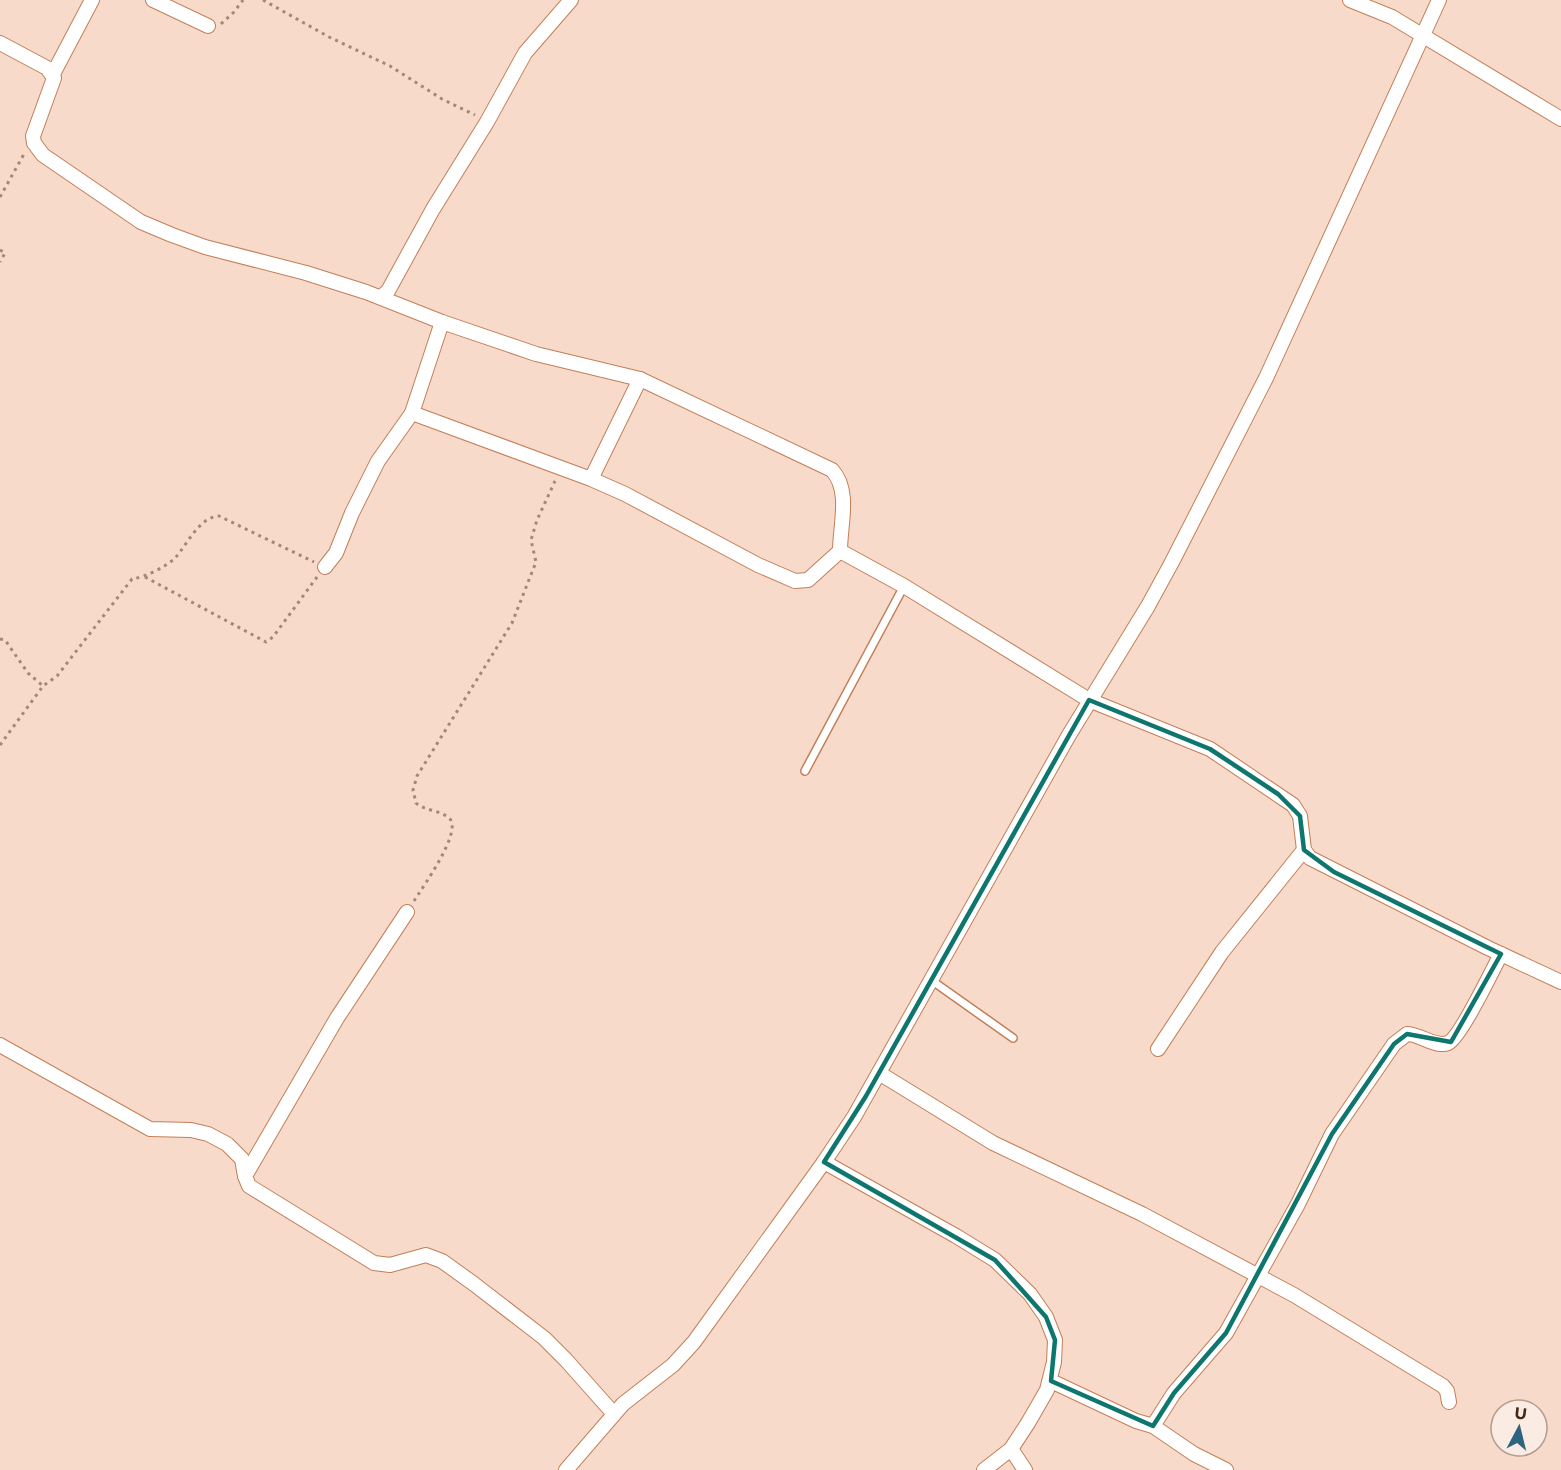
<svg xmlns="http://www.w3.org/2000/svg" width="1561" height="1470" viewBox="0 0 1561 1470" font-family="Montserrat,sans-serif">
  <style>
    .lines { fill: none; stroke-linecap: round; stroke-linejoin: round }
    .service-casing { stroke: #c27f57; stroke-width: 10 }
    .minor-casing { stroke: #c27f57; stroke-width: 16 }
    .path { stroke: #a48777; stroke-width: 3; stroke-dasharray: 3 4.5; stroke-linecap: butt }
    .service { stroke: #fff; stroke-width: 7 }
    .minor { stroke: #fff; stroke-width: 14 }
    .marked { fill: none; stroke: #0f766e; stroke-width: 4.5; stroke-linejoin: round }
  </style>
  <rect width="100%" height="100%" fill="#f8daca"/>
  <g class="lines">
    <defs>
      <g id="service">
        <path d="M805 771 904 586"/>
        <path d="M931 980 1013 1038"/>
      </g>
      <g id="minor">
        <path d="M153 0 208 26"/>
        <path d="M1350 0 1392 17 1561 119"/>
        <path d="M0 43 47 68 54 78 33 136 34 143 43 155 141 222 172 235 205 247 306 273 366 292 442 322 536 354 640 379 832 470C851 491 840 524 840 551L904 586 1089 700 1210 749 1293 805 1300 816 1304 850 1310 858 1488 948 1561 982"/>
        <path d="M53 74 92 0"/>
        <path d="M381 297 388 291 433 209 487 122 525 53 571 0"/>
        <path d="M412 413 591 479 640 379"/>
        <path d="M591 479 625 494 758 565 795 581 808 580 840 551"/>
        <path d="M325 567 336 553 352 513 378 461 412 413 442 322"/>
        <path d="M407 912 337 1018 245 1176 249 1186 374 1263 390 1265 426 1255 442 1261 474 1284 544 1338 566 1360 614 1414"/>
        <path d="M0 1045 150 1129 191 1130 208 1134 227 1144 242 1159 245 1176"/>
        <path d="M1158 1049 1222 952 1304 850"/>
        <path d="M879 1073 993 1143 1142 1214 1294 1295 1443 1386 1447 1391 1449 1402"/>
        <path d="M824 1162 956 1236 995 1260 1030 1294 1046 1317 1055 1340 1054 1362 1047 1390 1028 1423 1011 1449 984 1470"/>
        <path d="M1051 1381 1136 1421 1153 1426 1174 1393 1226 1333 1298 1204 1332 1134 1394 1044 1407 1034C1420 1034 1436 1048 1448 1043 1460 1038 1493 969 1501 954"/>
        <path d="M1153 1426 1194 1454 1226 1470"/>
        <path d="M1011 1449 1025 1470"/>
        <path d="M566 1470 623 1404 673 1365 694 1342 824 1162 854 1117 1069 735 1148 606 1172 562 1266 378 1439 0"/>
      </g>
    </defs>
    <use href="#service" class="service-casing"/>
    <use href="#minor" class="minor-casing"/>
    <g class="path">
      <path d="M263 0 329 37 390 66 442 99 475 115"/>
      <path d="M221 24 234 12 243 0"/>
      <path d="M0 197 24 154"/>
      <path d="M0 250 5 253 0 262"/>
      <path d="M145 577 266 642 273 637 317 577"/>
      <path d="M0 639 5 640 28 673 43 686"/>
      <path d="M0 745 43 686 57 676 132 579C145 577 166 567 175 558 187 545 199 517 219 516L314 562"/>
      <path d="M414 901C422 888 464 830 449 818 440 810 425 811 416 803L413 790 417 776 512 623 536 562 531 540 537 520 555 481"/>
    </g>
    <use href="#service" class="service"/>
    <use href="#minor" class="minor"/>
  </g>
  <path class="marked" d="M1089 700 1210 749 1278 794 1300 816 1304 850 1334 872 1501 954 1451 1042 1407 1034 1394 1044 1332 1134 1226 1333 1174 1393 1153 1426 1051 1381 1055 1340 1046 1317 995 1260 824 1162 866 1096Z"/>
  <g transform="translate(1519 1428) rotate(7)"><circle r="28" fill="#faebe3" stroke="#b19d91" stroke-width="1.5"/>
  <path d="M0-4.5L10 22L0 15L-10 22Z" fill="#2c657f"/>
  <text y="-9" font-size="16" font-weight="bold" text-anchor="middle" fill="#432717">U</text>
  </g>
</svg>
